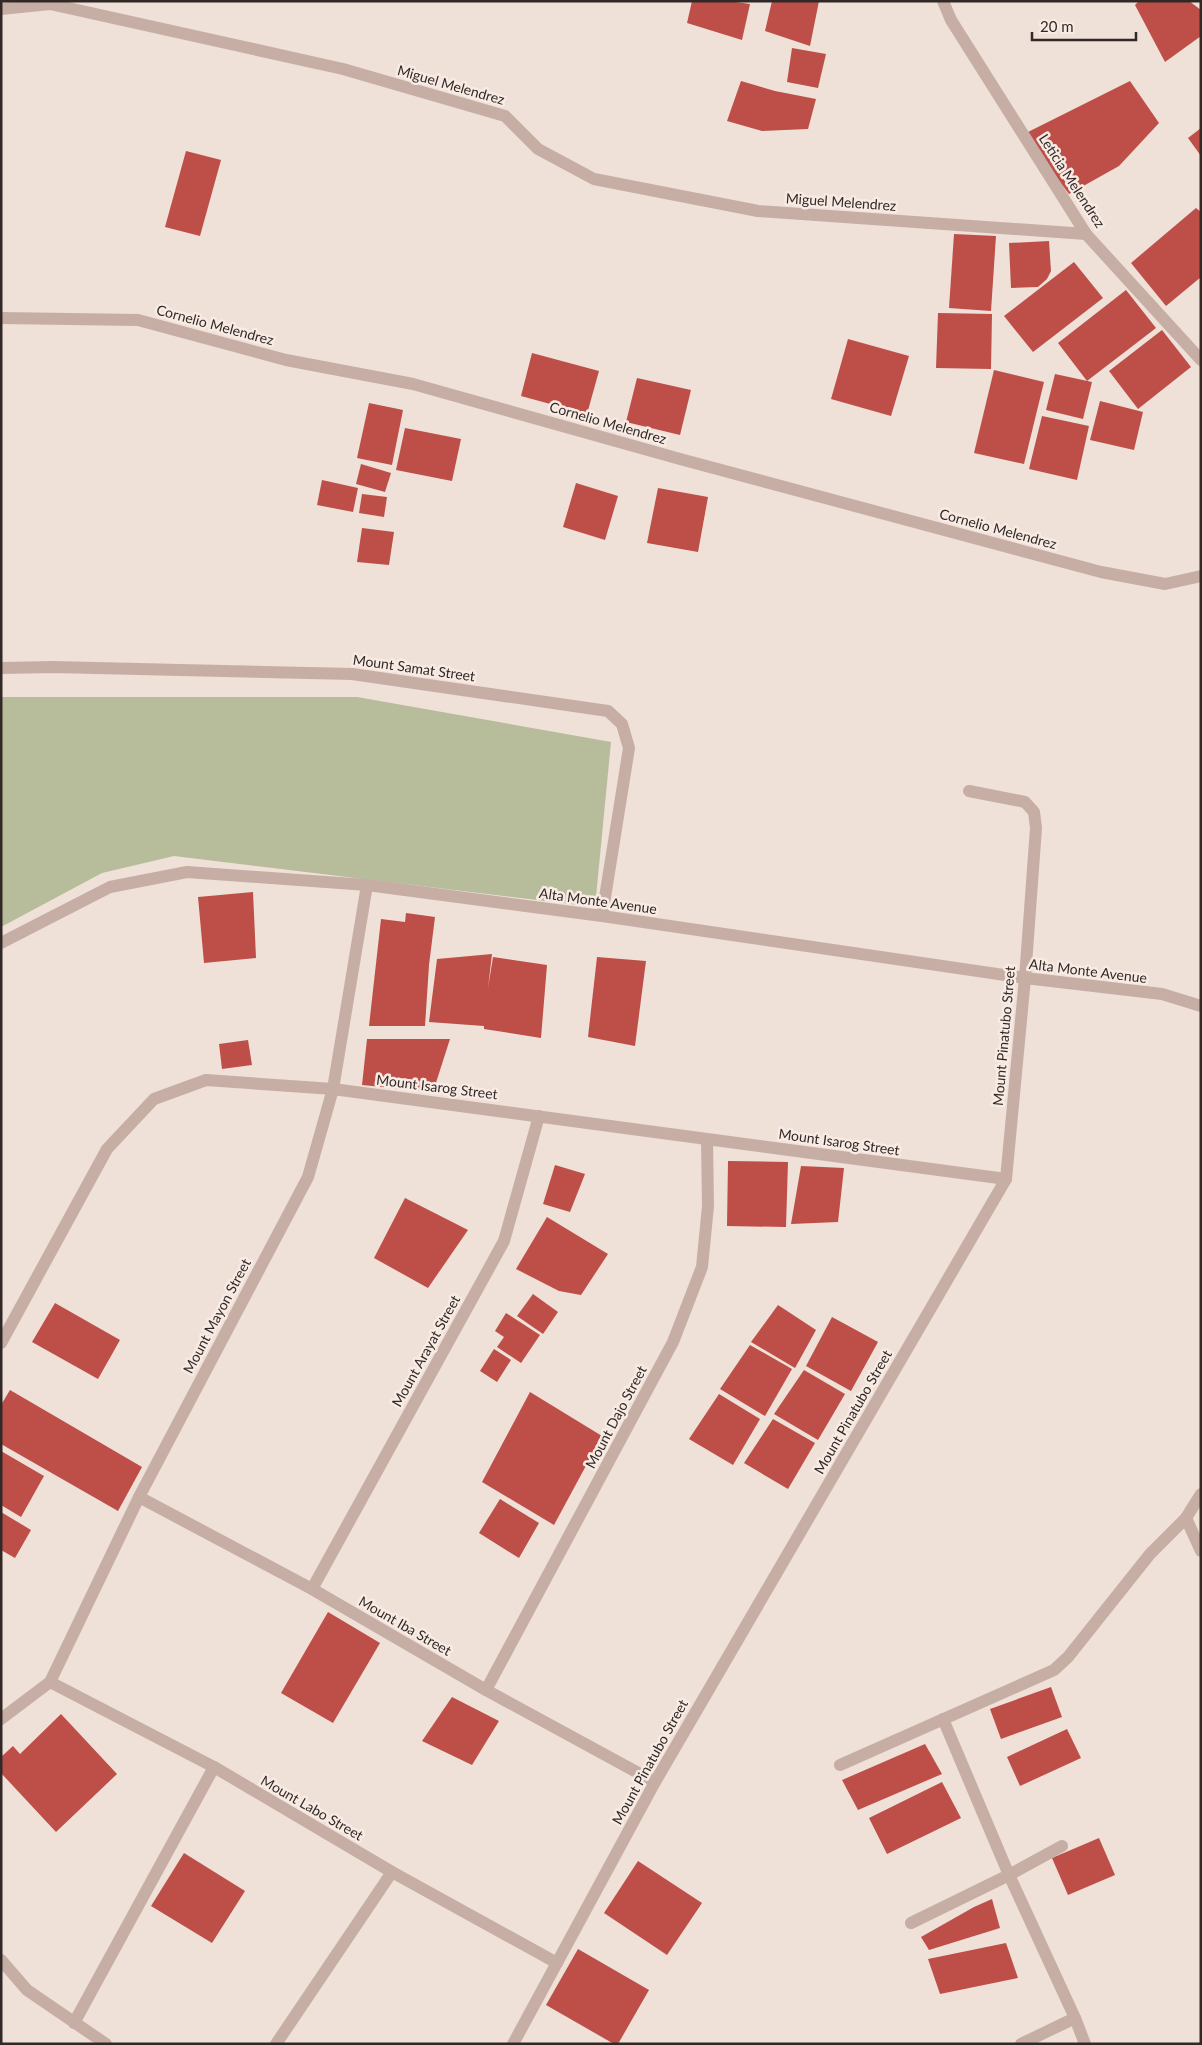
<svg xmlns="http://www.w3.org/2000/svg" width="1202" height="2045" viewBox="0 0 1202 2045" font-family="Lato,sans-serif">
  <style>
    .green { fill: #b7bc9a }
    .building { fill: #bd4f48 }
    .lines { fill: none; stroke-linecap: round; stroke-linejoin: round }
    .minor { stroke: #c6aea5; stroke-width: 12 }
    .labels { text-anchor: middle; stroke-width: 5; stroke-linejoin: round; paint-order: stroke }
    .street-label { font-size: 14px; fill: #322826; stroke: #f7ebe4 }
  </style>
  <rect width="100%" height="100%" fill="#efe0d8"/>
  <path class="green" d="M1 697H357L611 742 595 907 174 856 102 873 1 927Z"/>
  <g class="building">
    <path d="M692 1H729L750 4 742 40 687 23Z"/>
    <path d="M772 1H819L810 46 765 31Z"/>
    <path d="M1139 1H1189L1201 10V36L1165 62 1135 5Z"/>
    <path d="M792 48 826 54 818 88 787 82Z"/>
    <path d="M741 81 775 91 816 99 808 129 762 131 727 121Z"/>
    <path d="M1130 81 1159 123 1119 166 1069 194 1024 134Z"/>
    <path d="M1201 128V156L1188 138Z"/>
    <path d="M186 151 221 160 200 236 165 227Z"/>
    <path d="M1196 208 1201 212V277L1166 306 1131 263Z"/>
    <path d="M954 234 996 236 991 311 949 308Z"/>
    <path d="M1049 241 1051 271 1047 279 1038 287 1011 288 1009 243Z"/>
    <path d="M1074 262 1103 298 1033 352 1004 316Z"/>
    <path d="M1126 290 1156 328 1087 381 1058 343Z"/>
    <path d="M938 313 992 314 991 369 936 368Z"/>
    <path d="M1162 330 1191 367 1138 409 1109 371Z"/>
    <path d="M848 339 909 356 891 416 831 399Z"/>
    <path d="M532 353 599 371 587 414 521 396Z"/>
    <path d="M994 370 1044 382 1024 464 974 453Z"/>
    <path d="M1055 374 1092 382 1083 419 1046 410Z"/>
    <path d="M637 378 691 390 680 435 626 422Z"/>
    <path d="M1100 401 1143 412 1134 450 1090 440Z"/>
    <path d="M369 403 403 410 392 465 357 458Z"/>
    <path d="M1042 416 1089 426 1077 480 1029 469Z"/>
    <path d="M405 428 461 439 452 481 396 470Z"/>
    <path d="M361 464 391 473 385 492 356 484Z"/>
    <path d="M322 480 358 488 353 512 317 505Z"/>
    <path d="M576 483 618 496 605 540 563 527Z"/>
    <path d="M658 488 708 497 698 552 647 543Z"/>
    <path d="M362 494 387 497 384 517 359 513Z"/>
    <path d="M362 528 394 532 389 565 357 562Z"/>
    <path d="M253 892 256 958 204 963 198 897Z"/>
    <path d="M406 913 435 917 429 965 425 1026H369L381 919 405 922Z"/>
    <path d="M492 954 488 988 493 957 547 965 541 1038 484 1029V1026L429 1022 437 959Z"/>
    <path d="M597 957 646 961 635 1046 588 1037Z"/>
    <path d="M367 1039H450L433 1092 362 1085Z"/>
    <path d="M248 1040 252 1065 222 1069 219 1044Z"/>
    <path d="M728 1161 788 1162 786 1227 727 1226Z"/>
    <path d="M555 1165 585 1174 570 1212 543 1204Z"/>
    <path d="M801 1166 844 1168 838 1222 791 1224Z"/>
    <path d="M405 1198 468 1230 428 1288 374 1258Z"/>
    <path d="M547 1217 608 1254 581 1295 559 1291 516 1269Z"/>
    <path d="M533 1294 558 1312 543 1334 517 1316Z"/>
    <path d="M55 1303 120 1340 98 1379 32 1342Z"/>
    <path d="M778 1305 816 1330 795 1368 751 1342Z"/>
    <path d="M506 1313 540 1335 521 1363 497 1347 504 1337 495 1331Z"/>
    <path d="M832 1317 878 1342 851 1391 806 1366Z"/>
    <path d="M750 1345 792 1369 765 1416 720 1389Z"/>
    <path d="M494 1349 511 1360 497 1382 480 1371Z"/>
    <path d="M804 1370 845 1394 818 1440 774 1414Z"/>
    <path d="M10 1390 142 1467 118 1511 1 1444V1405Z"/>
    <path d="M530 1392 602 1436 554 1525 482 1482Z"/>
    <path d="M719 1394 760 1419 733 1465 689 1439Z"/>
    <path d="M773 1419 815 1443 788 1489 744 1463Z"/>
    <path d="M1 1451 44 1476 21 1517 1 1505Z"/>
    <path d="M500 1499 539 1523 519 1558 479 1533Z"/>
    <path d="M1 1512 31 1530 15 1558 1 1550Z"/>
    <path d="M328 1612 380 1643 333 1723 281 1693Z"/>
    <path d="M1051 1687 1062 1717 1001 1739 990 1709Z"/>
    <path d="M452 1697 499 1721 472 1765 422 1741Z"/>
    <path d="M61 1714 117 1774 56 1832 1 1773V1757L13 1746 20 1754Z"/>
    <path d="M1067 1729 1081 1758 1020 1786 1007 1757Z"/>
    <path d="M925 1744 942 1774 858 1810 842 1780Z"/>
    <path d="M942 1782 961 1818 887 1854 869 1818Z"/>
    <path d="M1099 1838 1115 1875 1068 1895 1052 1858Z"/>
    <path d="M184 1853 245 1891 212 1943 151 1906Z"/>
    <path d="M638 1861 702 1903 667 1955 604 1913Z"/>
    <path d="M992 1899 1000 1928 929 1950 921 1937 974 1907Z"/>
    <path d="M1006 1943 1018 1978 940 1994 928 1959Z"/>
    <path d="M578 1949 649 1990 618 2044H614L546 2005Z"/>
  </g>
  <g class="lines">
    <g class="minor">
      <path d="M943 1 951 20 1086 234 1201 360"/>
      <path d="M1 9 50 4 343 69 505 116 538 149 594 179 758 211 1086 234"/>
      <path d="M1 318 138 320 286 360 413 384 680 459 1101 572 1165 584 1201 576"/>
      <path d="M1 668 53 667 352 674 608 711 622 724 629 748 602 916"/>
      <path d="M1 943 110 887 187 872 367 885 602 916 1025 978 1162 994 1201 1006"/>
      <path d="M1 1343 107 1149 154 1099 206 1080 333 1089 1006 1179"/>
      <path d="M139 1497 312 1589 486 1690 655 1782"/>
      <path d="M1186 1518 1201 1551"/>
      <path d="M312 1589 504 1241 539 1116"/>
      <path d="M50 1682 214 1767 392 1872 557 1963"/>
      <path d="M486 1690 673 1342 702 1267 708 1206 707 1140"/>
      <path d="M1 1719 50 1682 139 1497 308 1177 333 1089 367 885"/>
      <path d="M943 1719 1009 1875 1075 2018 1085 2044"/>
      <path d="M840 1765 1054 1670 1068 1657 1150 1554 1186 1518 1201 1494"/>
      <path d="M911 1923 1009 1875 1062 1846"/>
      <path d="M1 1960 27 1990 106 2044"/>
      <path d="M74 2023 214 1767"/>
      <path d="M276 2044 392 1872"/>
      <path d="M513 2044 655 1782 1006 1179 1025 978 1036 828 1034 812 1025 802 969 791"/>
      <path d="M1021 2044 1075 2018"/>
    </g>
  </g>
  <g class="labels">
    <g class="street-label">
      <text transform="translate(451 85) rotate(16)" y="5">Miguel Melendrez</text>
      <text transform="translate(1072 181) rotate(57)" y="5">Leticia Melendrez</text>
      <text transform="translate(841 202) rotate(4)" y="5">Miguel Melendrez</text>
      <text transform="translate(215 325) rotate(15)" y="5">Cornelio Melendrez</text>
      <text transform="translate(608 423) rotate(16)" y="5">Cornelio Melendrez</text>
      <text transform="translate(998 529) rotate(15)" y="5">Cornelio Melendrez</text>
      <text transform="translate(414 668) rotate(8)" y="5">Mount Samat Street</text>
      <text transform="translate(598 901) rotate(8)" y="5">Alta Monte Avenue</text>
      <text transform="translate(1088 971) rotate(7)" y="5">Alta Monte Avenue</text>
      <text transform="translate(1004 1036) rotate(-85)" y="5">Mount Pinatubo Street</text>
      <text transform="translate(437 1087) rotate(7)" y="5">Mount Isarog Street</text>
      <text transform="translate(839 1142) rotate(8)" y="5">Mount Isarog Street</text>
      <text transform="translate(217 1316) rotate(-62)" y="5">Mount Mayon Street</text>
      <text transform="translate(426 1351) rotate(-61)" y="5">Mount Arayat Street</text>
      <text transform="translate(853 1412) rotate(-60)" y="5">Mount Pinatubo Street</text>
      <text transform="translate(616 1417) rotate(-62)" y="5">Mount Dajo Street</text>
      <text transform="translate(405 1626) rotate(30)" y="5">Mount Iba Street</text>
      <text transform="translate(650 1762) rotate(-61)" y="5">Mount Pinatubo Street</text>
      <text transform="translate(312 1808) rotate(30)" y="5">Mount Labo Street</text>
    </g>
  </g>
  <rect width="1202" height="2045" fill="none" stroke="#322826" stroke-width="5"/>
  <path d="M1032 32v8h104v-8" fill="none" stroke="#322826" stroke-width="2.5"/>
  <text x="1040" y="32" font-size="15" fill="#322826" stroke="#f7ebe4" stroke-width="4" paint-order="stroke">20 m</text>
</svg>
